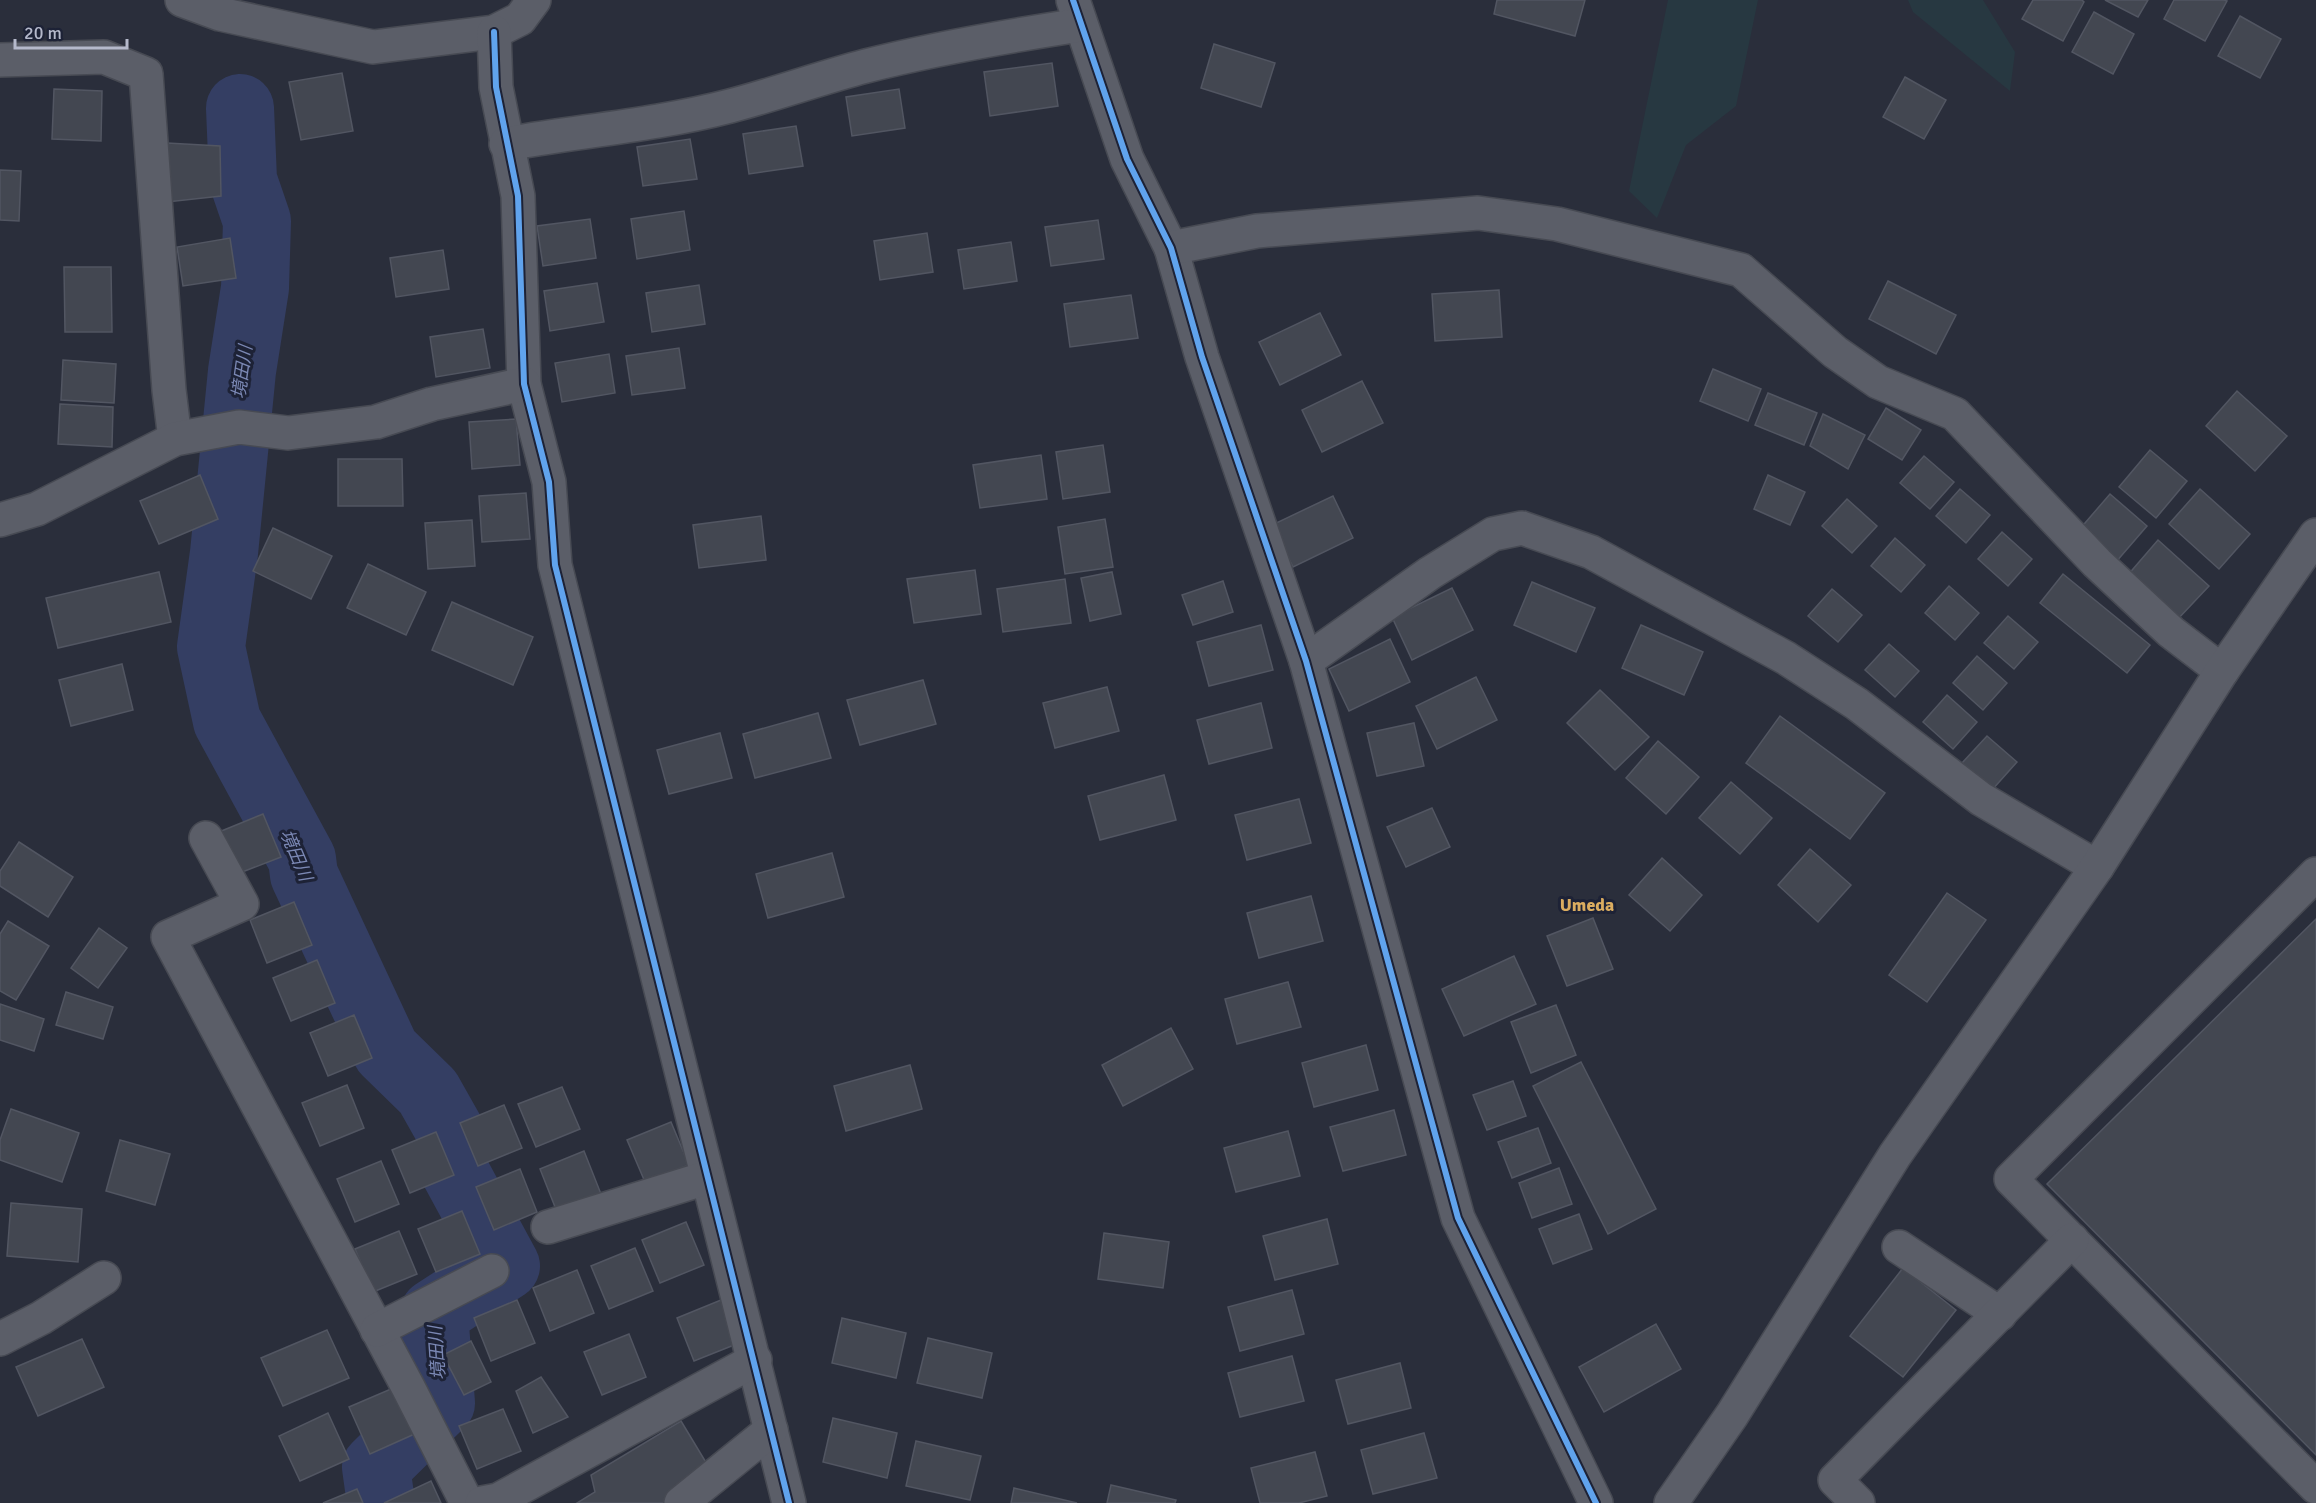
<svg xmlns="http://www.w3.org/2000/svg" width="2316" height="1503" viewBox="0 0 2316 1503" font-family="Signika,'Noto Sans JP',sans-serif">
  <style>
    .green { fill: #273841 }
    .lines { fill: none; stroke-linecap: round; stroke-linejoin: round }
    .river { stroke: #343e63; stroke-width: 68 }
    .building { fill: #434751; stroke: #525662; stroke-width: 1.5 }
    .minor-casing { stroke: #474a53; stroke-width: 36 }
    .minor { stroke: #5b5e68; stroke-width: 33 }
    .cycleway-casing { stroke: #1d2236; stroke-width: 10 }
    .cycleway { stroke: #60a3ed; stroke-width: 6 }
    .labels { text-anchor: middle; stroke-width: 6; stroke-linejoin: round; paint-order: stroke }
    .water-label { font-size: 18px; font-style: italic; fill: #7b88b4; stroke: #1d2236 }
    .neighbourhood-label { font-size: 18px; font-weight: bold; fill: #dbad60; stroke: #1d2236 }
  </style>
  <rect width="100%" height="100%" fill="#2a2e3b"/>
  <g class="green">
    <path d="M1668 0H1758L1736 106 1686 145 1657 218 1629 191Z"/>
    <path d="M1908 0H1983L2015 52 2010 91 1913 12Z"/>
  </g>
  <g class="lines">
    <path class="river" d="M240 108 243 180 257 221 255 288 242 371 224 553 211 647 227 721 302 859 304 875 386 1051 428 1092 450 1131 454 1170 506 1266 434 1313 441 1403 376 1467 381 1503"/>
  </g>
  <g class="building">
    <path d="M1497 0H1585L1575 36 1494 14Z"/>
    <path d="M2033 0H2082L2084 2 2063 41 2022 19Z"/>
    <path d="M2105 0H2148L2138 17Z"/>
    <path d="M2174 0H2224L2227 1 2205 41 2164 19Z"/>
    <path d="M2094 12 2134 34 2113 74 2072 52Z"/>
    <path d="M2240 16 2281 39 2260 78 2218 56Z"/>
    <path d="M1214 44 1275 63 1261 107 1201 88Z"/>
    <path d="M1052 63 1058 106 990 116 984 72Z"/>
    <path d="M342 73 353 131 301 140 289 82Z"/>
    <path d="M1905 77 1946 100 1924 139 1883 117Z"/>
    <path d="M54 89 102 91 101 141 52 139Z"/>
    <path d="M899 89 905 128 852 136 846 97Z"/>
    <path d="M796 126 803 166 749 174 743 134Z"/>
    <path d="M690 139 697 179 643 186 637 147Z"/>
    <path d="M167 143 220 146 221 196 167 202Z"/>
    <path d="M0 170 21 171 19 221 0 220Z"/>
    <path d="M684 211 690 250 637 259 631 219Z"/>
    <path d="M590 219 596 258 543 266 537 226Z"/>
    <path d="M1098 220 1104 259 1051 266 1045 227Z"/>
    <path d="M927 233 933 272 880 280 874 241Z"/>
    <path d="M230 238 236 278 183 286 177 247Z"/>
    <path d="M1011 242 1017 281 964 289 958 250Z"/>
    <path d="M443 250 449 289 396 297 390 258Z"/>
    <path d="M64 267H111L112 332H65Z"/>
    <path d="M1888 281 1956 315 1936 354 1869 319Z"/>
    <path d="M597 283 604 322 550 331 544 291Z"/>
    <path d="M699 285 705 324 652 332 646 293Z"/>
    <path d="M1499 290 1502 337 1435 341 1432 294Z"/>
    <path d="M1131 295 1138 338 1070 347 1064 304Z"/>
    <path d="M1320 313 1341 355 1280 385 1259 342Z"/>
    <path d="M483 329 490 368 436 377 430 337Z"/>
    <path d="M679 348 685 388 632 395 626 356Z"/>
    <path d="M609 354 615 393 562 402 555 363Z"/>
    <path d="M63 360 116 364 114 403 61 400Z"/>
    <path d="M1713 369 1761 389 1748 421 1700 401Z"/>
    <path d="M1362 381 1383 423 1322 452 1302 410Z"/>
    <path d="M2237 391 2287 436 2255 471 2206 426Z"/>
    <path d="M1768 393 1817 413 1804 445 1755 425Z"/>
    <path d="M60 404 113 407 112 447 58 444Z"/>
    <path d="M1886 408 1921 430 1902 460 1868 439Z"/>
    <path d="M1823 414 1865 435 1848 469 1810 446Z"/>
    <path d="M516 419 520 465 472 469 469 422Z"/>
    <path d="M1103 445 1110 492 1063 499 1056 452Z"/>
    <path d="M2150 450 2187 481 2156 518 2119 487Z"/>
    <path d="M1041 455 1047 499 980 508 973 465Z"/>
    <path d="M1924 456 1954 482 1930 509 1900 483Z"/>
    <path d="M338 459H402L403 506H338Z"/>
    <path d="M200 475 218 519 159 544 140 501Z"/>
    <path d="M1768 475 1805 492 1790 525 1754 509Z"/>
    <path d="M1960 489 1990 515 1966 543 1936 516Z"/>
    <path d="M2200 489 2250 534 2219 569 2169 524Z"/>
    <path d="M526 493 530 539 482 542 479 496Z"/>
    <path d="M2110 494 2147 526 2116 562 2079 530Z"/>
    <path d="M1333 496 1353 538 1293 567 1272 525Z"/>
    <path d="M1847 499 1877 526 1852 553 1822 526Z"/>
    <path d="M761 516 766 560 699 568 693 525Z"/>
    <path d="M1105 519 1113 567 1065 574 1058 527Z"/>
    <path d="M472 520 475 566 428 569 425 523Z"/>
    <path d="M273 528 332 556 311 599 253 571Z"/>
    <path d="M2002 532 2032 559 2008 586 1978 559Z"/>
    <path d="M1895 538 1925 565 1901 592 1871 566Z"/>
    <path d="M2158 540 2209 586 2177 620 2127 576Z"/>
    <path d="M368 564 426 592 406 635 347 608Z"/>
    <path d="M975 570 981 614 914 623 907 579Z"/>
    <path d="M159 572 171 622 58 648 46 598Z"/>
    <path d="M1112 572 1121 614 1090 621 1081 578Z"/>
    <path d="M2063 574 2150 645 2127 673 2040 603Z"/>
    <path d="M1065 579 1071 623 1003 632 997 589Z"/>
    <path d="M1223 581 1233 612 1193 625 1182 595Z"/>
    <path d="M1532 582 1595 608 1576 652 1514 625Z"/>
    <path d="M1949 586 1979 613 1955 640 1925 613Z"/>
    <path d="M1452 588 1473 630 1412 660 1392 617Z"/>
    <path d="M1832 589 1862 615 1838 642 1808 616Z"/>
    <path d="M452 602 533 637 513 685 432 650Z"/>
    <path d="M2008 616 2038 642 2014 669 1984 643Z"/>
    <path d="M1261 625 1273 670 1209 686 1197 642Z"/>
    <path d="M1641 625 1703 652 1684 695 1622 668Z"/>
    <path d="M1390 639 1410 682 1349 711 1329 669Z"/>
    <path d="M1889 644 1919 671 1895 697 1865 670Z"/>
    <path d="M1977 656 2007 683 1983 710 1953 683Z"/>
    <path d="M122 664 133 710 71 726 59 680Z"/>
    <path d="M1476 677 1497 720 1437 749 1416 706Z"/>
    <path d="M923 680 936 724 860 745 847 700Z"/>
    <path d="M1107 687 1119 731 1055 748 1043 703Z"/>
    <path d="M1600 690 1649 737 1615 770 1567 723Z"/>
    <path d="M1947 695 1977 722 1953 749 1923 722Z"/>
    <path d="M1261 703 1272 748 1209 764 1197 720Z"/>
    <path d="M818 713 831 758 755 778 743 734Z"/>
    <path d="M1780 716 1885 793 1850 839 1746 763Z"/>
    <path d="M1414 723 1424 766 1377 776 1367 733Z"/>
    <path d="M720 733 732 778 669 794 657 750Z"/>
    <path d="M1987 736 2017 762 1992 790 1962 763Z"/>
    <path d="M1658 741 1699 777 1666 814 1626 778Z"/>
    <path d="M1164 775 1176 820 1100 840 1088 796Z"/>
    <path d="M1731 782 1772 818 1740 854 1699 818Z"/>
    <path d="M1299 799 1311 843 1247 860 1235 815Z"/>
    <path d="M1432 808 1450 847 1406 867 1387 827Z"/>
    <path d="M263 814 281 857 237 874 219 832Z"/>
    <path d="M19 842 73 877 48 917 0 886V871Z"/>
    <path d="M1810 849 1851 885 1818 922 1778 885Z"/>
    <path d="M832 853 844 897 768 918 756 874Z"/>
    <path d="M1662 858 1702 895 1670 931 1629 895Z"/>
    <path d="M1947 893 1986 920 1927 1002 1889 975Z"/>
    <path d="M1311 896 1323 941 1259 958 1247 913Z"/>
    <path d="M294 902 312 945 267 963 250 920Z"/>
    <path d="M1593 918 1613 969 1567 986 1547 936Z"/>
    <path d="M2316 919V1455L2047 1184Z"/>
    <path d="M8 921 49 946 16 1000 0 991V934Z"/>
    <path d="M99 928 127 948 98 988 71 968Z"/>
    <path d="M1514 956 1536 1004 1464 1036 1442 989Z"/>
    <path d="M317 960 335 1003 291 1021 273 978Z"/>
    <path d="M1288 982 1301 1027 1237 1044 1225 999Z"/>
    <path d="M66 992 113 1007 103 1039 56 1025Z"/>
    <path d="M0 1004 44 1019 34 1051 0 1040Z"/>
    <path d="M1556 1005 1576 1055 1531 1073 1511 1022Z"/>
    <path d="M354 1015 372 1058 328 1076 310 1033Z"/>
    <path d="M1171 1028 1193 1069 1123 1106 1102 1065Z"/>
    <path d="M1366 1045 1378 1090 1314 1107 1302 1063Z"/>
    <path d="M1581 1062 1656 1209 1608 1234 1533 1086Z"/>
    <path d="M910 1065 922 1109 846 1131 834 1086Z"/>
    <path d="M1513 1081 1526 1116 1487 1130 1473 1095Z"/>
    <path d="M347 1085 364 1128 320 1146 302 1103Z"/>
    <path d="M562 1087 580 1129 536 1147 518 1104Z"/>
    <path d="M504 1105 522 1148 478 1166 460 1123Z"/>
    <path d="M11 1109 79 1133 62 1182 0 1160V1140Z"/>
    <path d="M1394 1110 1406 1155 1343 1171 1330 1127Z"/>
    <path d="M671 1122 689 1165 645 1182 627 1140Z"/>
    <path d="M1538 1128 1551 1163 1512 1178 1498 1142Z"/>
    <path d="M1288 1131 1300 1176 1236 1192 1224 1148Z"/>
    <path d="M436 1132 454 1175 410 1193 392 1150Z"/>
    <path d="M120 1140 170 1154 155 1205 106 1191Z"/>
    <path d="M584 1151 601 1194 557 1212 540 1169Z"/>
    <path d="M381 1161 399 1204 355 1222 337 1179Z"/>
    <path d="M1559 1168 1572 1204 1532 1218 1519 1183Z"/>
    <path d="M520 1169 537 1212 494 1230 476 1187Z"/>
    <path d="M11 1203 82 1209 78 1262 7 1256Z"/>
    <path d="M462 1211 480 1254 436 1272 418 1229Z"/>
    <path d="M1579 1214 1592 1249 1553 1264 1539 1229Z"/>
    <path d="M1327 1219 1338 1264 1275 1280 1263 1236Z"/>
    <path d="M686 1222 704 1265 660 1283 642 1240Z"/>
    <path d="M399 1231 417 1274 373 1292 355 1249Z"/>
    <path d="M1104 1233 1169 1242 1163 1288 1098 1279Z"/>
    <path d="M635 1248 653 1291 609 1309 591 1266Z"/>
    <path d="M1903 1268 1956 1310 1903 1377 1850 1336Z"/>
    <path d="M577 1270 594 1313 550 1331 533 1288Z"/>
    <path d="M1292 1290 1304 1334 1240 1351 1228 1307Z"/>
    <path d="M517 1300 535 1343 491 1361 474 1318Z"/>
    <path d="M721 1300 739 1343 694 1361 677 1318Z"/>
    <path d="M842 1318 906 1333 896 1378 832 1363Z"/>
    <path d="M1656 1324 1681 1369 1604 1412 1579 1367Z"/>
    <path d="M327 1330 349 1378 283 1406 261 1358Z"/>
    <path d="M629 1334 646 1377 602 1395 584 1352Z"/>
    <path d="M928 1338 992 1353 982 1398 917 1383Z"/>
    <path d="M82 1339 104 1387 38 1416 16 1367Z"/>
    <path d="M471 1341 491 1382 464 1395 443 1355Z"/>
    <path d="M1292 1356 1304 1401 1240 1417 1228 1373Z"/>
    <path d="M1400 1363 1411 1408 1348 1424 1336 1380Z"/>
    <path d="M541 1377 568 1417 533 1433 516 1391Z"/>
    <path d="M398 1386 419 1432 370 1454 349 1407Z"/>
    <path d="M503 1409 521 1451 477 1469 459 1426Z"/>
    <path d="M328 1413 349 1459 300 1481 279 1436Z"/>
    <path d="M833 1418 897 1433 887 1478 823 1462Z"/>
    <path d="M681 1421 713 1474 664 1503H577L595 1492 591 1475Z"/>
    <path d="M1424 1433 1437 1478 1373 1494 1361 1450Z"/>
    <path d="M916 1441 981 1456 970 1500 906 1486Z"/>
    <path d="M1315 1452 1327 1496 1299 1503H1260L1251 1468Z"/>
    <path d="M431 1481 441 1503H384Z"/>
    <path d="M1111 1485 1176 1500 1175 1503H1107Z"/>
    <path d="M1014 1488 1077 1503H1011Z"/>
    <path d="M357 1489 363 1503H323Z"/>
  </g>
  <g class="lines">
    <defs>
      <g id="minor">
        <path d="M182 0 220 14 373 47 494 32 520 19 534 0"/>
        <path d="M1073 0 1127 159 1171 248 1202 357 1306 661 1458 1218 1596 1503"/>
        <path d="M494 32 496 87 518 196 524 384 549 482 555 565 789 1503"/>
        <path d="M0 60 104 57 146 74 169 390 175 439"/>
        <path d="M506 144C580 131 657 125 730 106 776 94 820 78 866 66 937 48 1008 36 1080 25"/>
        <path d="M1171 248 1257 231 1478 213 1557 224 1741 270 1835 352 1878 382 1955 414 2097 563 2171 632 2222 671"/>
        <path d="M0 520 37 509 175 439 239 427 288 433 376 422 432 404 524 384"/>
        <path d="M1306 661 1430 573 1493 534 1522 528 1591 552 1786 658 1857 704 1981 799 2097 867"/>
        <path d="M206 838 242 904 168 937 408 1387 467 1503"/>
        <path d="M2316 874 2011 1179 2316 1487"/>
        <path d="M548 1227 706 1178"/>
        <path d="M1899 1247 2000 1314"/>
        <path d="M377 1330 492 1271"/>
        <path d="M0 1339 41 1318 104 1278"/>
        <path d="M482 1503 498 1500 755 1360"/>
        <path d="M681 1503 771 1430"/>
        <path d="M1671 1503 1732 1415 1895 1155 2097 867 2222 671 2316 535"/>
        <path d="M1858 1503 1835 1480 2072 1240"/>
      </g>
    </defs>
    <use href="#minor" class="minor-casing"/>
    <use href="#minor" class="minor"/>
    <defs>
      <g id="cycleway">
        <path d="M1073 0 1127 159 1171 248 1202 357 1306 661 1458 1218 1596 1503"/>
        <path d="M494 32 496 87 518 196 524 384 549 482 555 565 789 1503"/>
      </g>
    </defs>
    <use href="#cycleway" class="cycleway-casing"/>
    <use href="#cycleway" class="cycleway"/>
  </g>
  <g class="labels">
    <g class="water-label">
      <text transform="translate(242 372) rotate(-82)" y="6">境田川</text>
      <text transform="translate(296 855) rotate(67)" y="6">境田川</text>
      <text transform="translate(437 1353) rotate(-94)" y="6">境田川</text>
    </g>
    <g class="neighbourhood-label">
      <text x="1587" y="911">Umeda</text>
    </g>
  </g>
  <path d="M15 39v9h112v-9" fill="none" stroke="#b5b9cb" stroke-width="3"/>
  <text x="24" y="39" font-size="18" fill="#b5b9cb" stroke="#1d2236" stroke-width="4.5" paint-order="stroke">20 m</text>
</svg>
